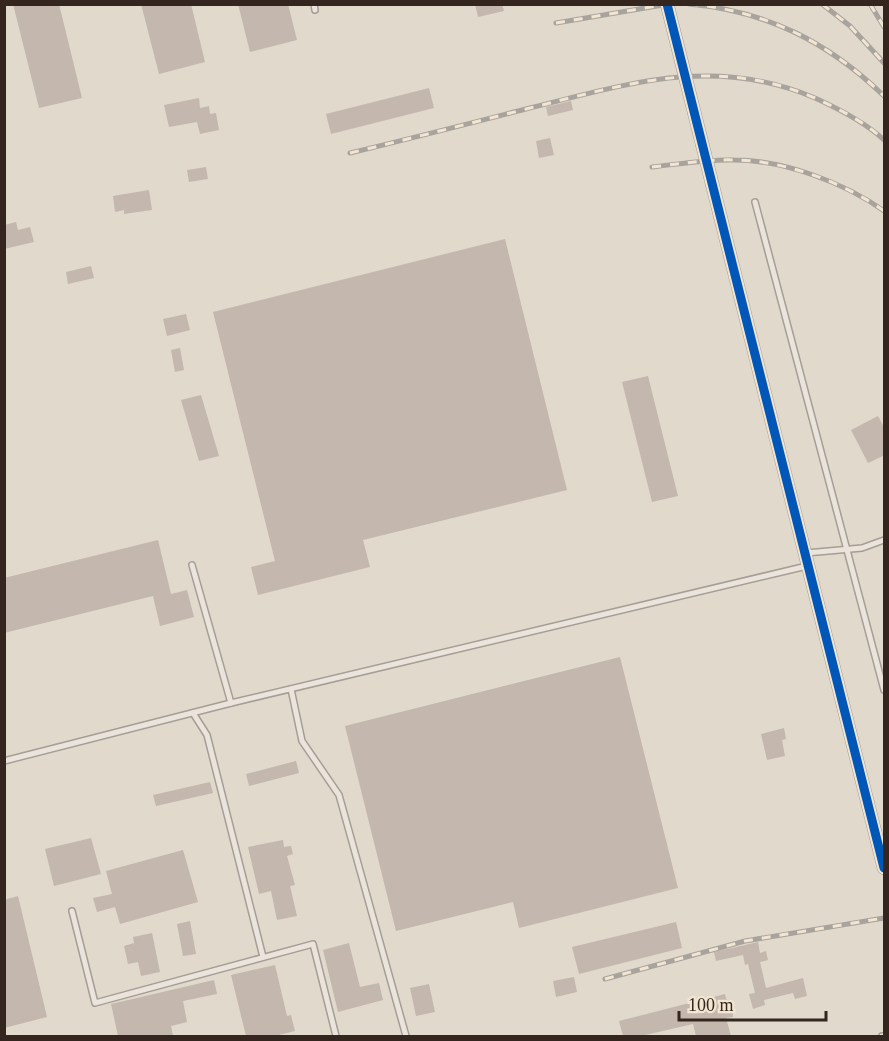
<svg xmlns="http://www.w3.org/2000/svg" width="889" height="1041" viewBox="0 0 889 1041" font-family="'Times New Roman',serif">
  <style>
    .building { fill: #c4b7ad }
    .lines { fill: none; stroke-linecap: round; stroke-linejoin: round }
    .lane-casing { stroke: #a69e95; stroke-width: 8 }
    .street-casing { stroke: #a69e95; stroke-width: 14 }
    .lane { stroke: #eae4dd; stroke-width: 5 }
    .street { stroke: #eae4dd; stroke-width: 10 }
    .rail-casing { stroke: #a9a39d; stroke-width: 5 }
    .rail { stroke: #f2e5d2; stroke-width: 3; stroke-dasharray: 9; stroke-linecap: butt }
    .cycleway-casing { stroke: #f2e5d2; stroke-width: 13 }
    .cycleway { stroke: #0057b8; stroke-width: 9 }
  </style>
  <rect width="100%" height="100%" fill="#e1d9cc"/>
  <g class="building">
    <path d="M13 4H59L82 98 39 108Z"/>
    <path d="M141 4H191L205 62 159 74Z"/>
    <path d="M238 4H288L297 40 250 52Z"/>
    <path d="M475 4H502L504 11 478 17Z"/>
    <path d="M429 88 434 108 331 134 326 114Z"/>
    <path d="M199 98 200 108 209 106 210 114 216 113 219 130 200 134 197 122 169 127 164 105Z"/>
    <path d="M571 101 573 110 548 116 546 107Z"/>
    <path d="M550 138 554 155 539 158 536 141Z"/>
    <path d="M206 167 208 179 189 182 187 170Z"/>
    <path d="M149 190 152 210 124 214V210L115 212 113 196Z"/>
    <path d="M16 222 18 230 30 227 34 242 4 249V225Z"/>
    <path d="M505 239 567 490 363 540 370 567 258 595 251 567 275 561 213 312Z"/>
    <path d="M91 266 94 278 68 284 66 272Z"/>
    <path d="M186 314 190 330 167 336 163 319Z"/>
    <path d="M180 348 184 370 175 372 171 350Z"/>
    <path d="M648 376 678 496 652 502 622 382Z"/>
    <path d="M201 395 219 456 199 461 181 400Z"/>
    <path d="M878 416 885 429V455L868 463 851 430Z"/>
    <path d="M158 540 171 594 187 590 194 617 160 626 153 596 4 633V578Z"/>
    <path d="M620 657 678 888 519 928 513 902 396 931 345 726Z"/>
    <path d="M784 728 786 739 782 740 785 756 767 760 761 734Z"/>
    <path d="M296 761 299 773 249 786 246 774Z"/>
    <path d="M210 782 213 793 156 806 153 795Z"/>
    <path d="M91 838 101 874 54 886 45 849Z"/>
    <path d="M283 840 284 847 291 846 293 854 287 856 295 885 290 886 297 916 277 920 271 891 259 894 248 847Z"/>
    <path d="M183 850 198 902 120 924 115 907 97 912 93 898 112 894 106 871Z"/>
    <path d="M18 896 47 1017 4 1028V900Z"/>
    <path d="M190 921 196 954 183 956 177 924Z"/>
    <path d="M676 922 682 948 579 974 572 947Z"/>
    <path d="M152 933 160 972 141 976 138 962 128 964 124 946 134 943 133 937Z"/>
    <path d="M758 942 760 953 766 951 768 960 760 962 766 988 803 978 807 996 795 999 793 993 764 1000 765 1005 753 1009 749 994 755 993 748 964 745 965 743 955 716 961 714 952Z"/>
    <path d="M349 943 360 987 379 983 383 1000 338 1012 323 950Z"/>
    <path d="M275 965 287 1016 291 1015 295 1031 275 1036H246L231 975Z"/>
    <path d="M574 977 577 992 556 997 553 981Z"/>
    <path d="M214 980 217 994 183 1001 187 1022 171 1026 173 1036H118L111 1004Z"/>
    <path d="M429 984 435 1012 416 1016 410 988Z"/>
    <path d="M725 994 728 1005 733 1003V1017L726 1018 731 1036H696L693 1024 641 1036H623L619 1021Z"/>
  </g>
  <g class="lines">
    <defs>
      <g id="lane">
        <path d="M314 4 315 10"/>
        <path d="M755 202 884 690"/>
        <path d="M806 553 862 548 884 540"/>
        <path d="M192 565 231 703"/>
        <path d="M291 689 302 741 339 795 406 1036"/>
        <path d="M193 713 207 735 263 957"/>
        <path d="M4 761 231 703 807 566"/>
        <path d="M72 911 95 1003 313 944 336 1036"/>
        <path d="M882 1036H884"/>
      </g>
      <path id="street" d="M667 4 884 868"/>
    </defs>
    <use href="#lane" class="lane-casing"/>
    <use href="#street" class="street-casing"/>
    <use href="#lane" class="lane"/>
    <use href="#street" class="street"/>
    <defs>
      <g id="rail">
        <path d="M689 4C767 11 828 42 884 96"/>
        <path d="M822 4 850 26 884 63"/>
        <path d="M870 4 884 27"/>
        <path d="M556 23 669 4"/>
        <path d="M350 153C409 139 467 124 526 109 627 84 714 55 815 98 839 109 865 122 884 140"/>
        <path d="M652 167C680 164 707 159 734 160 784 160 845 183 884 211"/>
        <path d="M605 979 745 941 884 918"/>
      </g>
    </defs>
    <use href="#rail" class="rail-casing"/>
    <use href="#rail" class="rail"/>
    <defs>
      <path id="cycleway" d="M667 4 884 868"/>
    </defs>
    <use href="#cycleway" class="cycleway-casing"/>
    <use href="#cycleway" class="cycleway"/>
  </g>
  <rect width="889" height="1041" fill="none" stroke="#34261e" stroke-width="12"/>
  <path d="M679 1011v9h147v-9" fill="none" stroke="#34261e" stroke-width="3"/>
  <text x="688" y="1011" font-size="18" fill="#34261e" stroke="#f2e5d2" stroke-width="4.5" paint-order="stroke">100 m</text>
</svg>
